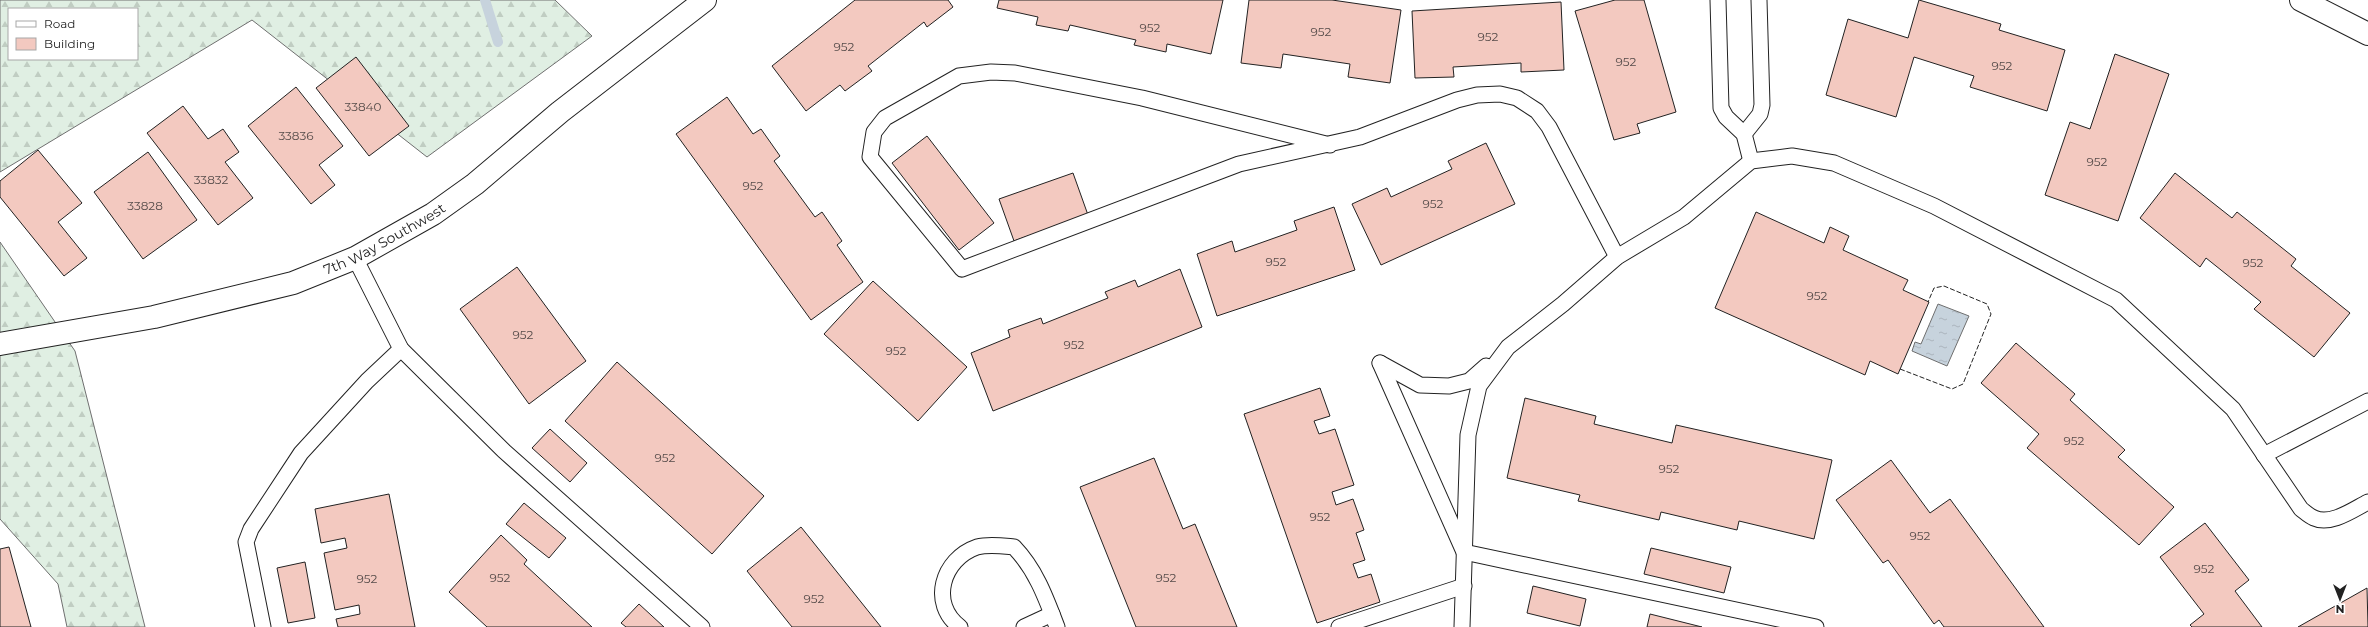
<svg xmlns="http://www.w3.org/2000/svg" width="2368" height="627" viewBox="0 0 2368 627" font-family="Montserrat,sans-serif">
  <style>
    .forest { fill: url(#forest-firs); stroke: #6f6f6f; fill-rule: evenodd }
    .water { fill: url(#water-ripples); stroke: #6f6f6f }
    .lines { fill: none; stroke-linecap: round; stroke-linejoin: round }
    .stream { stroke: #c7d3dd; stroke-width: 10 }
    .building { fill: #f3c9c0; stroke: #222 }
    .lane-casing { stroke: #222; stroke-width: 17 }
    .street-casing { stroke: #222; stroke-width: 24 }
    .primary-casing { stroke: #222; stroke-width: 24 }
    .lane { stroke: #fff; stroke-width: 15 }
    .street { stroke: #fff; stroke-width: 22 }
    .primary { stroke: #fff; stroke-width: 22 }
    .fence { stroke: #222; stroke-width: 1; stroke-dasharray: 5 2; stroke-linecap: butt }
    .labels { text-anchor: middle; stroke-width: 3; stroke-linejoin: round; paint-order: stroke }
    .number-label { font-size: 12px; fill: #564c4a }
    .street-label { font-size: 14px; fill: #222; stroke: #fff }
  </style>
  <defs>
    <pattern id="forest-firs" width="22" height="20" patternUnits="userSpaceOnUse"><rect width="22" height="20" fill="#e0efe3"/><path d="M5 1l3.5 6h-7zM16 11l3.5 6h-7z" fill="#c0cdc2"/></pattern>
    <pattern id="water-ripples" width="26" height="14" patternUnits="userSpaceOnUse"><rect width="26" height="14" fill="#c7d3dd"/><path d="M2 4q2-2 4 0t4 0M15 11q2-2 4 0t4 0" fill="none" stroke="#abb5bd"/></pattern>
  </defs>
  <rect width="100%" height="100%" fill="#fff"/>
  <g class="forest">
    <path d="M0 0H555L592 36 427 157 252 20 0 172ZM9 9H137V59H9Z"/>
    <path d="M0 242 75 351 145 627H67L58 584 0 519Z"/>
  </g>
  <path class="water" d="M1938 304 1969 316 1947 366 1912 351 1915 342 1921 344Z"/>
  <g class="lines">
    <path class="stream" d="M485 0 498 42"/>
  </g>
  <g class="building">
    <path d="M855 0H948L953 7 927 27 924 22 868 66 872 71 845 91 840 85 806 111 772 66Z"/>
    <path d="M999 0H1223L1211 54 1167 44 1166 52 1134 45 1136 40 1070 25 1068 31 1036 25 1038 17 997 8Z"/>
    <path d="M1249 0H1332L1401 10 1390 83 1348 77 1350 64 1283 54 1281 68 1241 63Z"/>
    <path d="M1615 0H1644L1676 112 1637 124 1640 133 1614 140 1575 11Z"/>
    <path d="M1919 0 2001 24 1999 30 2065 50 2047 111 1970 87 1974 76 1914 57 1896 117 1826 95 1848 19 1908 38Z"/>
    <path d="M1561 2 1564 70 1521 72V63L1453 67 1454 77 1415 78 1412 11Z"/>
    <path d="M2115 54 2169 74 2118 221 2045 195 2070 122 2090 129Z"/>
    <path d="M356 57 409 126 369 156 316 88Z"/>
    <path d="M296 87 343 146 319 165 335 185 311 204 248 126Z"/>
    <path d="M727 97 753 134 761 129 780 156 774 161 815 217 822 212 842 241 837 245 863 282 811 320 676 134Z"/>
    <path d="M183 106 208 139 223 129 239 152 225 162 253 198 218 225 147 133Z"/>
    <path d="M927 136 994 223 959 250 892 163Z"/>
    <path d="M1486 143 1515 204 1381 265 1352 204 1387 188 1391 197 1452 169 1448 161Z"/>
    <path d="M38 150 82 203 58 222 87 258 64 276 0 197V181Z"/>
    <path d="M148 152 197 220 143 259 94 192Z"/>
    <path d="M1073 173 1088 215 1014 241 999 199Z"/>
    <path d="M2175 173 2232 218 2237 212 2296 259 2291 266 2350 313 2314 357 2254 309 2261 302 2206 258 2200 267 2140 218Z"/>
    <path d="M1334 207 1355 270 1217 316 1197 254 1232 241 1235 252 1297 230 1294 221Z"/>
    <path d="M1756 212 1824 243 1830 227 1849 236 1843 250 1908 280 1903 290 1929 302 1898 374 1870 361 1865 375 1715 308Z"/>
    <path d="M517 267 586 361 529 404 460 309Z"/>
    <path d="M1180 269 1202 327 993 411 971 353 1010 337 1008 330 1041 318 1043 324 1108 298 1105 292 1135 280 1138 287Z"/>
    <path d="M873 281 967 367 918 421 824 334Z"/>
    <path d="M2016 343 2075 394 2070 400 2125 450 2118 457 2174 507 2139 545 2027 448 2039 434 1981 383Z"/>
    <path d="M617 362 764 496 712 554 565 421Z"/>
    <path d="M1320 388 1330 416 1314 421 1319 434 1335 429 1354 485 1332 492 1336 505 1353 499 1364 530 1356 533 1365 560 1353 564 1358 578 1371 574 1380 602 1317 623 1244 414Z"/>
    <path d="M1525 398 1596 416 1594 424 1672 443 1676 425 1832 460 1814 539 1739 521 1737 530 1661 512 1659 520 1578 501 1580 495 1507 478Z"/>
    <path d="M550 429 587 463 570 482 532 448Z"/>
    <path d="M1154 458 1183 529 1195 524 1237 627H1136L1080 487Z"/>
    <path d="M1891 460 1930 513 1950 499 2044 627H1944L1939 620 1934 624 1888 560 1883 563 1836 500Z"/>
    <path d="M389 494 415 627H338L336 619 360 614 359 605 335 610 324 553 347 548 345 538 321 543 315 509Z"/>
    <path d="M524 503 566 538 549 558 506 524Z"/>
    <path d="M2205 523 2249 580 2235 591 2262 627H2192L2190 625 2204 614 2160 557Z"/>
    <path d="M801 527 881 627H792L747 571Z"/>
    <path d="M501 535 527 560 524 564 592 627H487L449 592Z"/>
    <path d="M9 547 31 627H0V549Z"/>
    <path d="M1651 548 1731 567 1724 593 1644 574Z"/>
    <path d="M305 562 315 618 288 623 277 568Z"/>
    <path d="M1533 586 1586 599 1580 626 1527 613Z"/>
    <path d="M2367 588 2368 627H2298Z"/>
    <path d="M639 604 664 627H626L621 623Z"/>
    <path d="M1650 614 1702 627H1647Z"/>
  </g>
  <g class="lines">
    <defs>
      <g id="lane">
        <path d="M1718 0 1721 108 1726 117 1744 134 1751 161"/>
        <path d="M1744 134 1760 114 1762 105 1759 0"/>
        <path d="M1330 145 1142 98 1015 73 991 72 959 76 885 118 874 132 870 157 962 269 1239 164 1360 137 1457 100 1477 95 1500 94 1517 98 1537 111 1549 127 1617 257"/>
        <path d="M355 258 401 349 504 451 702 627"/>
        <path d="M1380 363 1464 552 1816 627"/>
        <path d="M1380 363 1420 385 1449 386 1469 381 1486 366"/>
        <path d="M2264 455 2368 401"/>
        <path d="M263 627 246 542 251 529 301 453 367 381 401 349"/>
        <path d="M960 627C929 604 942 559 977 547 989 544 1003 546 1014 547 1036 570 1046 598 1057 627"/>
        <path d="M1024 627 1052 614"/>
        <path d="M1339 627 1464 586"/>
        <path d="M1462 627 1468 435 1479 386 1508 347 1563 304 1617 257 1684 217 1751 161 1792 156 1834 163 1934 206 2116 300 2233 409 2301 509C2305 512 2309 516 2314 518 2331 526 2354 509 2368 502"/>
      </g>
      <g id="street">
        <path id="s1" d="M0 344 154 317 293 283 355 258 433 214 475 184 560 112 705 0"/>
      </g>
      <path id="primary" d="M2301 0 2368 34"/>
    </defs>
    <use href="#lane" class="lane-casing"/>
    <use href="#street" class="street-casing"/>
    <use href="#primary" class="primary-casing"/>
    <use href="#lane" class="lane"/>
    <use href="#street" class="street"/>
    <use href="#primary" class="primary"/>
    <path class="fence" d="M1900 369 1952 389 1963 384 1991 314 1987 304 1944 286 1934 288 1928 302"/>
  </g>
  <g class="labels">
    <g class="number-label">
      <text x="1150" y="32">952</text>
      <text x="1321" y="36">952</text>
      <text x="1488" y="41">952</text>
      <text x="844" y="51">952</text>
      <text x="1626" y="66">952</text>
      <text x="2002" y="70">952</text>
      <text x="363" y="111">33840</text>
      <text x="296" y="140">33836</text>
      <text x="2097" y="166">952</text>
      <text x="211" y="184">33832</text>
      <text x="753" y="190">952</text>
      <text x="1433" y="208">952</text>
      <text x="145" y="210">33828</text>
      <text x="1276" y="266">952</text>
      <text x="2253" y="267">952</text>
      <text x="1817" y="300">952</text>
      <text x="523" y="339">952</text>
      <text x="1074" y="349">952</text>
      <text x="896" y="355">952</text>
      <text x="2074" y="445">952</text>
      <text x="665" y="462">952</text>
      <text x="1669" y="473">952</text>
      <text x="1320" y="521">952</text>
      <text x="1920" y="540">952</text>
      <text x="2204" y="573">952</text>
      <text x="500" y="582">952</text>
      <text x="1166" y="582">952</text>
      <text x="367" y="583">952</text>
      <text x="814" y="603">952</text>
    </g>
    <g class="street-label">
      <text dy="5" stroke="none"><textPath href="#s1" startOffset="401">7th Way Southwest</textPath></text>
    </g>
  </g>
  <rect x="8" y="8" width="130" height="52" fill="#ffffff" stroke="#a7a7a7"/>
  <rect x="16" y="21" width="20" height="6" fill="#ffffff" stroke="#a7a7a7"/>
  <text x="44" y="28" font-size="12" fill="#222222">Road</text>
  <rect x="16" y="38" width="20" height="12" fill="#f3c9c0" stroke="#a7a7a7"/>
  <text x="44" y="48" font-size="12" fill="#222222">Building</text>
  <g transform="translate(2340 599) rotate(180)" stroke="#ffffff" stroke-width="3" paint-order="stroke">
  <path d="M0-3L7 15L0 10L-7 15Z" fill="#222222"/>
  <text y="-6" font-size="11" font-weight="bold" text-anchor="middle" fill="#222222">N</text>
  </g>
</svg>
